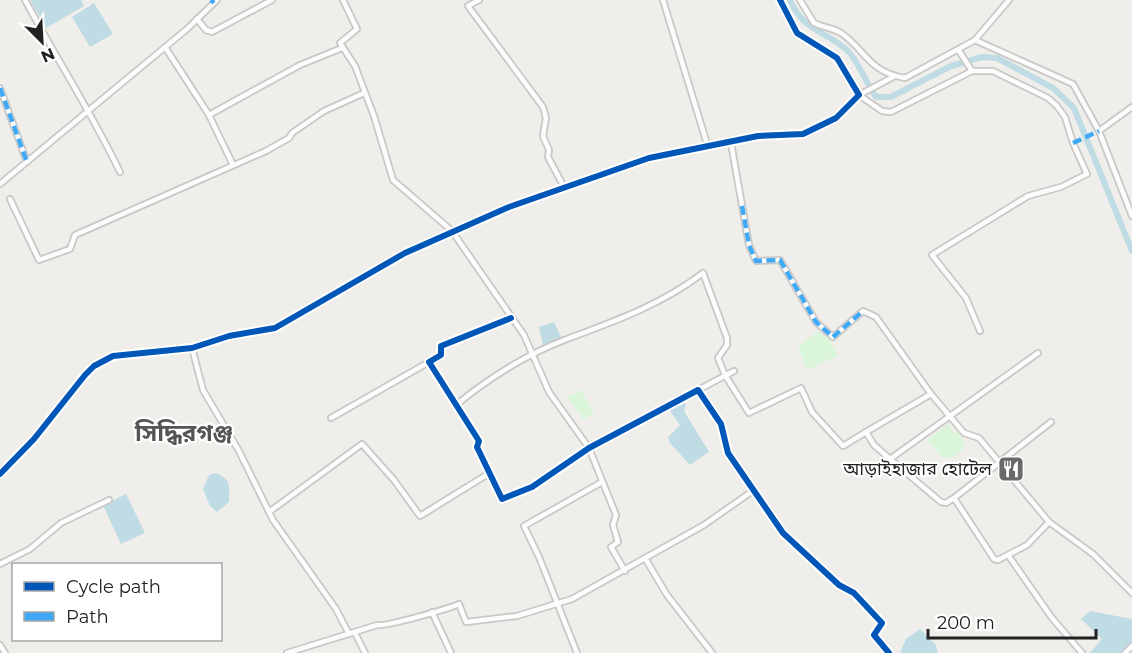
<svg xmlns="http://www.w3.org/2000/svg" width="1132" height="653" viewBox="0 0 1132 653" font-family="Montserrat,'Noto Sans Bengali',sans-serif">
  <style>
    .park { fill: #daf5da }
    .water { fill: #bfdbe3 }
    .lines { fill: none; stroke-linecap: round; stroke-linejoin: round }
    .canal { stroke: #bfdbe3; stroke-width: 6 }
    .street-casing { stroke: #c9c8c7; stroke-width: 8 }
    .street { stroke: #fdfcfc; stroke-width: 4.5 }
    .quiet { stroke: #3fa9f5; stroke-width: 4.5; stroke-dasharray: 9 4.5; stroke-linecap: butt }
    .cycleway-casing { stroke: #fff; stroke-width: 10 }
    .cycleway { stroke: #0057b8; stroke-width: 6 }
    .labels { text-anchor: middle; stroke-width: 4.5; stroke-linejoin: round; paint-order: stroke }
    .poi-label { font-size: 18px; fill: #222; stroke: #fff; text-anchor: end }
    .district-label { font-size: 24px; font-weight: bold; fill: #555; stroke: #fff }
  </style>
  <rect width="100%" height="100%" fill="#f0eeeb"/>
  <g class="park">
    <path d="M818 331 830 340 838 356 807 370 798 347Z"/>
    <path d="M581 390 594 413 584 420 567 397Z"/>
    <path d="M948 424 955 433 958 432 966 446 953 458H942L927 440Z"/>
  </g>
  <g class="water">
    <path d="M30 0H81L84 6 46 28Z"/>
    <path d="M94 3 113 34 90 47 72 17Z"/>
    <path d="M554 322 562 339 543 345 539 327Z"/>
    <path d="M683 399 686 405 684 411 709 452 690 465 670 443 668 437 680 425 668 408Z"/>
    <path d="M215 473C233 480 229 486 229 502L217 512 210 506 203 489 209 475Z"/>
    <path d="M126 494 145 533 121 544 103 505Z"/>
    <path d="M1090 611 1132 619V653H1090L1102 639 1081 619Z"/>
    <path d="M920 629 936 645 938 653H900L906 639Z"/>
  </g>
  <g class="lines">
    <path class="canal" d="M790 0C804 33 827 30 849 52 857 60 868 86 876 97H891L951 66 982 57 997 58 1053 88 1074 108 1132 251"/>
    <defs>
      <g id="street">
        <path d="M25 0C56 58 92 113 120 172"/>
        <path d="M343 0 357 29 340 43 355 66 374 116 393 180 452 231 524 335 549 392 589 448 616 515 613 525 618 542 611 547 625 571"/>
        <path d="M479 0 468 6 543 107 546 118 543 136 549 150 548 157 564 187"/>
        <path d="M663 0 708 147"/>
        <path d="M800 0 814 23C822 27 833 28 841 33 865 49 868 72 905 78L975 40 1009 0"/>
        <path d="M197 19 206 30 212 32 272 0"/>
        <path d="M975 40 1073 84 1099 131 1132 216"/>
        <path d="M165 47 209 115"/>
        <path d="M959 51 972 71"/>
        <path d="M895 76 859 95 882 111 891 112 972 71H993L1048 98 1057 106 1065 117 1073 143 1087 174 1061 187 1028 196 932 255 966 298 980 331"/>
        <path d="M0 88 27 162"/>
        <path d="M1099 131 1132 107"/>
        <path d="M731 143 749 245 756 261 780 260 816 322 833 337 863 311 876 317 931 394 964 433 979 438 1049 522"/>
        <path d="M233 165 209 115 300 65 342 48"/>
        <path d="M0 184 187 29 217 0"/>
        <path d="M10 199 39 260 70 249 75 235 266 151 289 138 292 133 324 111 364 93"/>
        <path d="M511 318 441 346V355L429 362 479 441 477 447 502 499 532 487 589 448 698 390 721 424 728 453 783 533 839 585 854 593 882 623 874 635 889 653"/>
        <path d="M192 348 203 390 239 451 273 520 336 609 349 634"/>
        <path d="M698 390 734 371"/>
        <path d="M456 405C489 378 527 354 567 339 615 321 661 305 703 273L727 338V345L718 358 725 375 749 413 801 388 812 412 843 446 866 432 874 445 890 459 1038 353"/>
        <path d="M331 418 429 362"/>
        <path d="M1051 422 954 498 994 559 998 560 1027 545 1049 522 1093 554 1132 593"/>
        <path d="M866 432 931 394"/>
        <path d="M890 459 941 502 946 503 954 498"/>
        <path d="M0 474 34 439 85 375 94 366 113 356 192 348 229 336 275 328 405 253 509 207 649 158 758 136 803 134 836 118 859 95 837 58 797 33 780 0"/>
        <path d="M269 512 362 444 394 480 420 516 488 474"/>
        <path d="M1008 555 1052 618 1082 653"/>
        <path d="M645 558 667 595 712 653"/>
        <path d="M0 564 30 549 61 523 109 500"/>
        <path d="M432 612 451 653"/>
        <path d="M355 633 365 653"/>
        <path d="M0 645 5 653"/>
        <path d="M287 653 377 625C385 627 448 609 459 604L466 622 517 616 572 599 704 525 754 490"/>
        <path d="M577 653 539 557 524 526 602 482"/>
        <path d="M1125 653 1132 646"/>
      </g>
    </defs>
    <use href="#street" class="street-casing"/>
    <use href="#street" class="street"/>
    <g class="quiet">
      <path d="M211 0 214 3"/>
      <path d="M0 88 27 162"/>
      <path d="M1073 143 1099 131"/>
      <path d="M742 206 749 245 756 261 780 260 816 322 833 337 863 311"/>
    </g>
    <defs>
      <g id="cycleway">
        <path d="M511 318 441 346V355L429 362 479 441 477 447 502 499 532 487 589 448 698 390 721 424 728 453 783 533 839 585 854 593 882 623 874 635 889 653"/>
        <path d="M0 474 34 439 85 375 94 366 113 356 192 348 229 336 275 328 405 253 509 207 649 158 758 136 803 134 836 118 859 95 837 58 797 33 780 0"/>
      </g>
    </defs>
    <use href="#cycleway" class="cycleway-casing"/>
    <use href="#cycleway" class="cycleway"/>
  </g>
  <defs>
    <symbol id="restaurant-square" viewBox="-11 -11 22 22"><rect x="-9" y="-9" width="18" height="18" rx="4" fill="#6a6968" stroke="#fff"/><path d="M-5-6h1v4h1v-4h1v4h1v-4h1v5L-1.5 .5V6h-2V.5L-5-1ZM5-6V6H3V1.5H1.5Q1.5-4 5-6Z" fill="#fff"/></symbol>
  </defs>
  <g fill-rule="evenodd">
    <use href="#restaurant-square" x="996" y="454" width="30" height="30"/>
  </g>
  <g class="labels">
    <g class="poi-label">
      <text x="992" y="475">আড়াইহাজার হোটেল</text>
    </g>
    <g class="district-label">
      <text x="184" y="441">সিদ্ধিরগঞ্জ</text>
    </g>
  </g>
  <rect x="12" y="563" width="210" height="78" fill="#ffffff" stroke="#a7a7a7" stroke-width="1.5"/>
  <rect x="24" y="582" width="30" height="9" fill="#0057b8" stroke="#a7a7a7" stroke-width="1.5"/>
  <text x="66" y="593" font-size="18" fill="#222222">Cycle path</text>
  <rect x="24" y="612" width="30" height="9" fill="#3fa9f5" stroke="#a7a7a7" stroke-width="1.5"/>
  <text x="66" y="623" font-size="18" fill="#222222">Path</text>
  <g transform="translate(42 42) rotate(156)" stroke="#ffffff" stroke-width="4.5" paint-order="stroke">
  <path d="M0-4.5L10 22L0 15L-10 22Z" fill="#222222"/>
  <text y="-9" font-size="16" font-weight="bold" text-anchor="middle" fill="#222222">N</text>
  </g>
  <path d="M928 629v9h168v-9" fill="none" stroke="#222222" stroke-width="3"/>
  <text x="937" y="629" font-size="18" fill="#222222" stroke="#ffffff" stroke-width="4.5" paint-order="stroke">200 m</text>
</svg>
